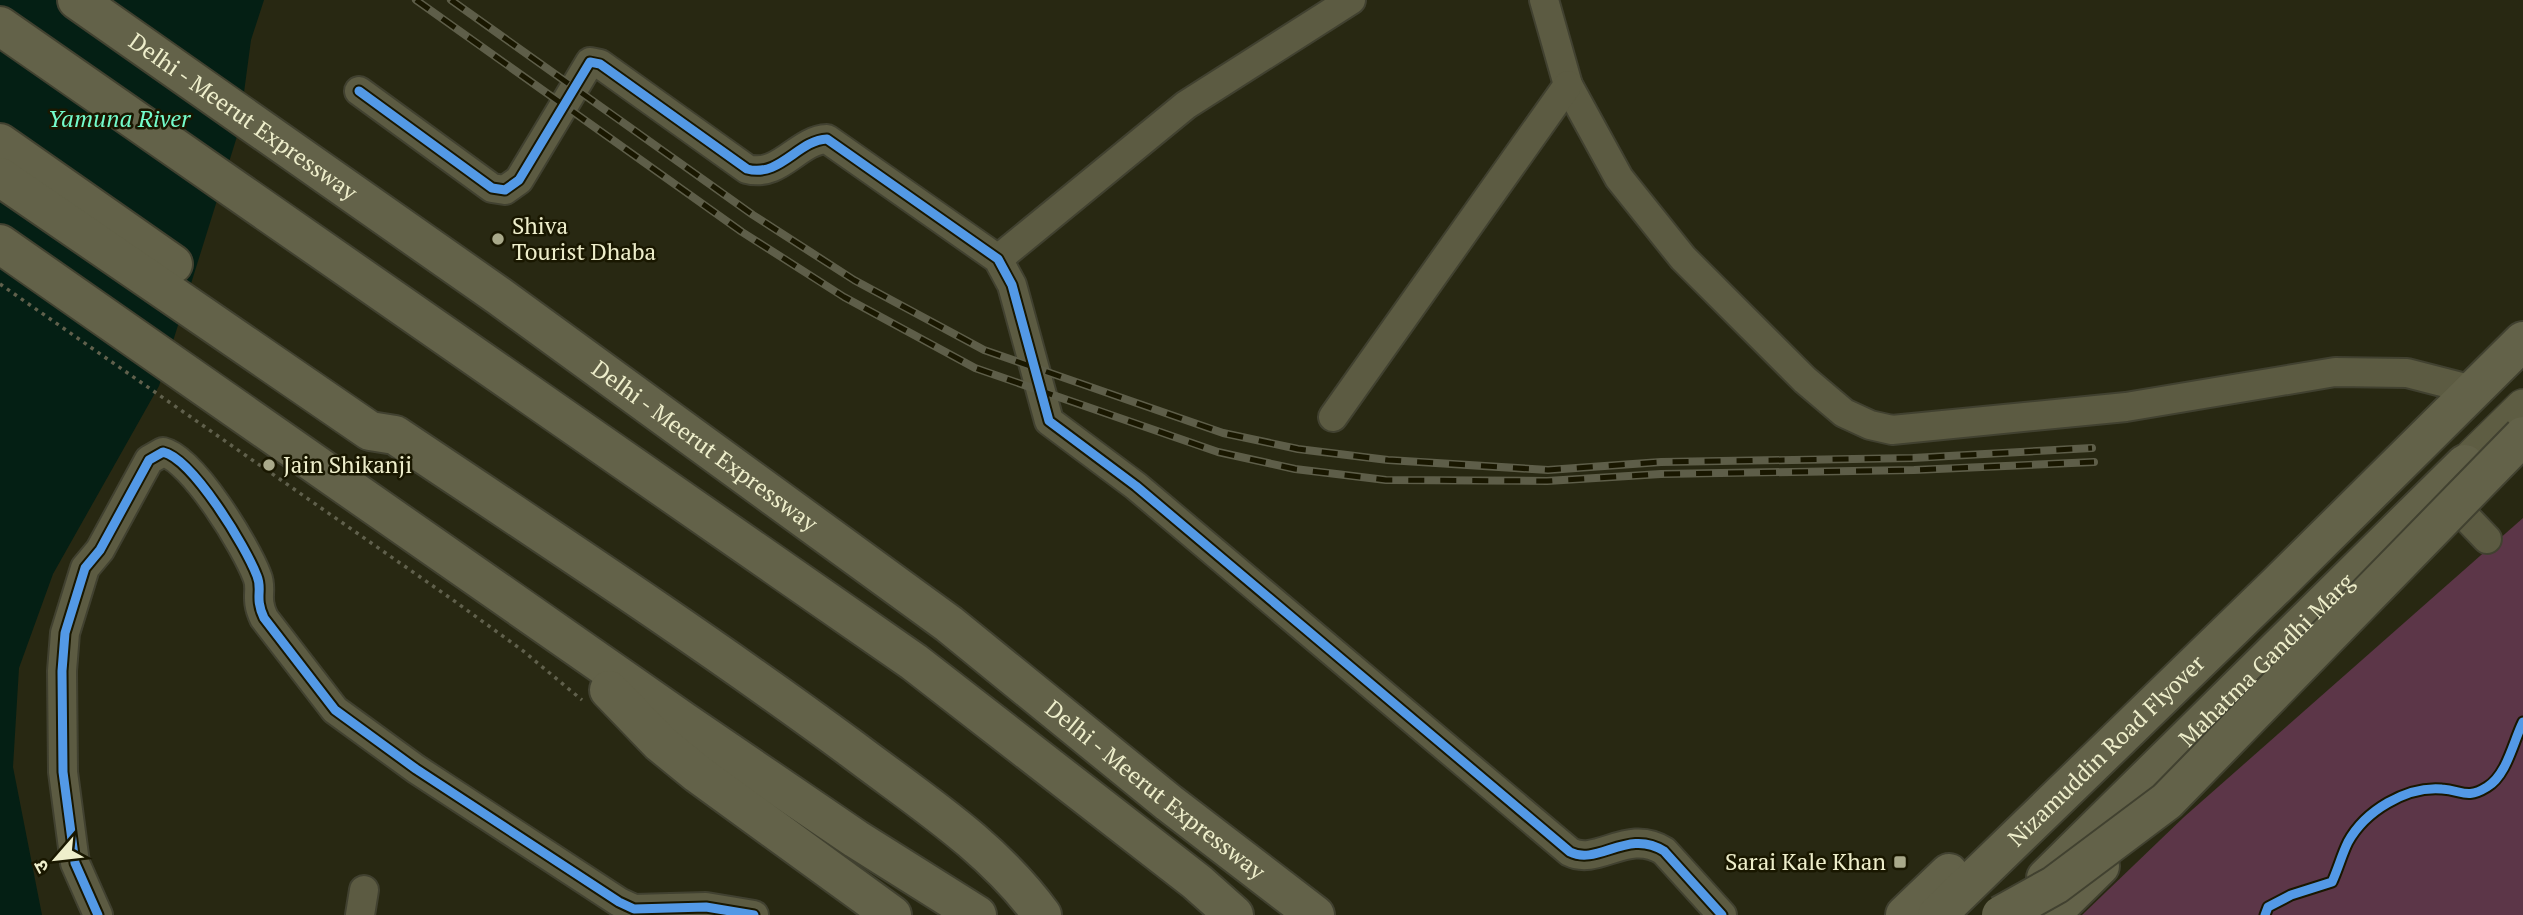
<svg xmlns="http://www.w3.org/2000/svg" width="2523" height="915" viewBox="0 0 2523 915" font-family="'PT Serif','Noto Sans Devanagari',serif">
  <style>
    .green { fill: #5c3648 }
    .water { fill: #041f14 }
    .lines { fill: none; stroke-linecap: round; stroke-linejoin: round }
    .minor-casing { stroke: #414130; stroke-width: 32 }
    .major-casing { stroke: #414130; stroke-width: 38 }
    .highway-casing { stroke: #414130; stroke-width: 42 }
    .path { stroke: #60604c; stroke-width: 3.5; stroke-dasharray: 3.5 5; stroke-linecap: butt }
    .minor { stroke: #5c5b42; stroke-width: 28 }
    .major { stroke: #5e5d43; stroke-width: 35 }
    .highway { stroke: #636249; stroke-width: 38 }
    .rail-casing { stroke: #5e5e49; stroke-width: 8 }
    .rail { stroke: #191700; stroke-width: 5; stroke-dasharray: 16; stroke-linecap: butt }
    .highway-bridge-casing { stroke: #414130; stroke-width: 42; stroke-linecap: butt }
    .highway-bridge { stroke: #636249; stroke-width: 38 }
    .cycleway-casing { stroke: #191700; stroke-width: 13 }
    .cycleway { stroke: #5399e6; stroke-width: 9 }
    .poi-dot { fill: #a9a98a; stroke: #191700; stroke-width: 2.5 }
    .labels { text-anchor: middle; stroke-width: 5; stroke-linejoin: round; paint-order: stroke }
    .street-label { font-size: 23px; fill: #eeeecb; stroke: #191700 }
    .poi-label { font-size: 23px; fill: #eeeecb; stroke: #191700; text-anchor: start }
    .water-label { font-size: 24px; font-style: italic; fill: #73fbcb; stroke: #191700 }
  </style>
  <rect width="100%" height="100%" fill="#282812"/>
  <path class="green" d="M2523 518V915H2082L2184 817Z"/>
  <path class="water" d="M0 0H264L251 40 239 130 159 386 53 574 19 668 13 767 42 915H0Z"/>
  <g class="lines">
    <defs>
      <g id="minor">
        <path d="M1544 0 1568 85 1619 178 1683 258 1805 380 1844 413 1870 425 1892 430 2126 407 2335 372 2407 373 2473 390"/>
        <path d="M359 91 492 188 505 190 519 180 590 62 600 64 747 169C780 178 798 140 827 139L998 259 1012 285 1049 421 1136 486 1570 852C1598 866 1628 828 1664 851L1722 915"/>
        <path d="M998 259 1186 105 1351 0"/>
        <path d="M1333 417 1568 85"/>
        <path d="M2443 493 2487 539"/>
        <path d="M98 915 75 863 63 772 62 671 65 633 85 568 100 550 149 460 163 452C193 459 246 547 257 576 263 590 254 597 264 618L335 710 416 769 619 902 634 909 706 907 754 915"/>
        <path d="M360 915 364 890"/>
      </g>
      <path id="major" d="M2465 464 2523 407"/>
      <g id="highway">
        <path id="s1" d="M77 0 499 296 949 624 1169 803 1315 915"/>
        <path d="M0 26 914 662 1197 882 1234 915"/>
        <path d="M0 143 173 264"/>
        <path d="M0 177 370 431 395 435C549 538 703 639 852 749 919 800 992 846 1042 915"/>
        <path d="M0 244 683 721 856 839 977 915"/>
        <path d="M609 690 660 743 698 774 892 915"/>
        <path id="s2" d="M2046 878 2465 464"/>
        <path d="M1905 915 1949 873"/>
        <path id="s3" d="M1937 915 2276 586 2523 341"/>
        <path d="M2050 915 2100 866"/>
      </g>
    </defs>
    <use href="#minor" class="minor-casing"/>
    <use href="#major" class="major-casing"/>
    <use href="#highway" class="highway-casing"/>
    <path class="path" d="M0 284 453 600 522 650 582 700"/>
    <use href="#minor" class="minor"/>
    <use href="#major" class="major"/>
    <use href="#highway" class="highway"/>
    <defs>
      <g id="rail">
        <path d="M416 0 742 232 844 297 975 368 1218 452 1295 469 1386 480 1547 481 1661 474 1914 470 2094 462"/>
        <path d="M451 0 753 215 854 280 984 350 1223 433 1298 449 1388 460 1548 470 1661 462 1913 458 2092 448"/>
      </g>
    </defs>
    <use href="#rail" class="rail-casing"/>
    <use href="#rail" class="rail"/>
    <defs>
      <path id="highway-bridge" d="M2001 915 2055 885 2167 801 2523 436"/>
    </defs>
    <use href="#highway-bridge" class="highway-bridge-casing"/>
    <use href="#highway-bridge" class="highway-bridge"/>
    <defs>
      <g id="cycleway">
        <path d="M359 91 492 188 505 190 519 180 590 62 600 64 747 169C780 178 798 140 827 139L998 259 1012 285 1049 421 1136 486 1570 852C1598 866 1628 828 1664 851L1722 915"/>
        <path d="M98 915 75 863 63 772 62 671 65 633 85 568 100 550 149 460 163 452C193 459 246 547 257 576 263 590 254 597 264 618L335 710 416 769 619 902 634 909 706 907 754 915"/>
        <path d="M2265 915 2268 907 2291 895 2332 882C2338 869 2342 854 2348 842 2365 811 2406 786 2442 789 2462 790 2466 800 2487 787 2507 775 2513 742 2523 722"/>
      </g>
    </defs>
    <use href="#cycleway" class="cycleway-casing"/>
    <use href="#cycleway" class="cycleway"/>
  </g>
  <g class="poi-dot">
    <circle cx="498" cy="239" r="7"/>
    <circle cx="269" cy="465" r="7"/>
    <rect x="1893" y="855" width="14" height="14" rx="3.5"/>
  </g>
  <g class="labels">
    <g class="street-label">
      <text dy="8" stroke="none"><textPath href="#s1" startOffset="203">Delhi - Meerut Expressway</textPath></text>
      <text dy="8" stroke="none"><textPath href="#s1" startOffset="770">Delhi - Meerut Expressway</textPath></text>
      <text dy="8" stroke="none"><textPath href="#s2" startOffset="310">Mahatma Gandhi Marg</textPath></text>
      <text dy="8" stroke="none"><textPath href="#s3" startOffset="236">Nizamuddin Road Flyover</textPath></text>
      <text dy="8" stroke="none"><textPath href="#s1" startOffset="1337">Delhi - Meerut Expressway</textPath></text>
    </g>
    <g class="poi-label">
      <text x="512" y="234">Shiva<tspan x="512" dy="26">Tourist Dhaba</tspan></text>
      <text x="283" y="473">Jain Shikanji</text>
      <text x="1886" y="870" text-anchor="end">Sarai Kale Khan</text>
    </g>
    <g class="water-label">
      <text x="119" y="127">Yamuna River</text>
    </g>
  </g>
  <g transform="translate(56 859) rotate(242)" stroke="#191700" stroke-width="5" paint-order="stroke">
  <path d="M0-5L12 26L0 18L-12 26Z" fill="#eeeecb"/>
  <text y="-10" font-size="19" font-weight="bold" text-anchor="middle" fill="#eeeecb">उ</text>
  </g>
</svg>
